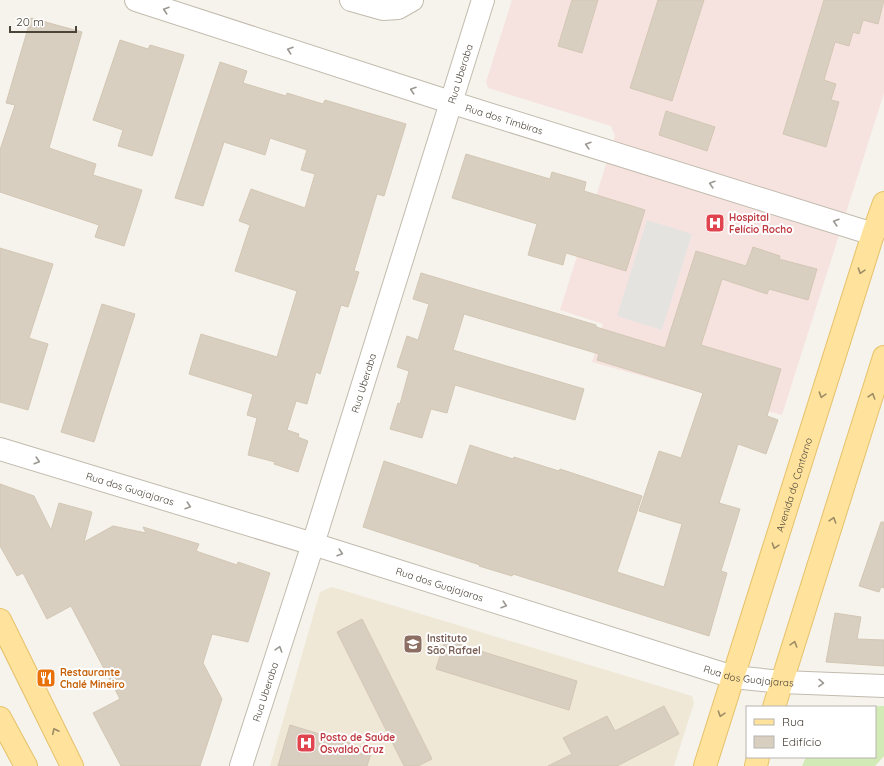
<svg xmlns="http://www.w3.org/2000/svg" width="884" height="766" viewBox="0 0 884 766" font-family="Quicksand,sans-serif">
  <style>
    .education { fill: #efe8d6 }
    .medical { fill: #f6e3e0 }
    .green { fill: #d2eab5 }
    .parking { fill: #e5e3e0 }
    .building { fill: #d8cfc1; stroke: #d3c7b4 }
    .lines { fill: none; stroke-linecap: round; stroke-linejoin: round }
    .minor-casing { stroke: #c2bbae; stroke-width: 24 }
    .major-casing { stroke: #e6c16a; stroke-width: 24 }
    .minor { stroke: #fff; stroke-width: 22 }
    .major { stroke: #ffe39c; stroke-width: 22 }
    .oneway { stroke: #9c9892 }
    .oneway2 { stroke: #9c8c66 }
    .labels { text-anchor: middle; stroke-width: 4; stroke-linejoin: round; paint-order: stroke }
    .street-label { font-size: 10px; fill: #4b4439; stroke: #fff }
    .health-label { font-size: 10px; font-weight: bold; fill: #be3a42; stroke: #fff; text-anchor: start }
    .education-label { font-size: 10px; font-weight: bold; fill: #785e54; stroke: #fff; text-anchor: start }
    .food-label { font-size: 10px; font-weight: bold; fill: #c56008; stroke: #fff; text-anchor: start }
  </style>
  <rect width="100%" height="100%" fill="#f6f3ec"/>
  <path class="education" d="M332 587 692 696 694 703 674 766H270L320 592Z"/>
  <path class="medical" d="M512 0H884V93L782 415 592 362 603 324 560 310 615 136 611 126 488 88 486 82Z"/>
  <path class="green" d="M884 706V756L875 766H802L806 757H875V707H839Z"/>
  <path class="parking" d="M647 220 692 234 662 330 617 316Z"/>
  <g class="building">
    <path d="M572 0H598L582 53 558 46Z"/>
    <path d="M658 0H704L672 101 630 88Z"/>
    <path d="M824 0H884L878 24 863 20 859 34 853 32 849 46 835 42 824 80 836 84 831 100 839 102 826 147 783 134Z"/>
    <path d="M31 18 82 32 49 148 96 164 93 175 142 190 124 246 95 237 99 225 0 192V150L15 105 6 103Z"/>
    <path d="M120 40 148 49 150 45 184 55 152 156 118 146 123 130 93 120Z"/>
    <path d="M220 62 247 71 243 83 286 96 287 93 323 104 325 100 406 124 384 196 377 194 354 271 359 272 348 307 341 305 320 374 316 372 307 404 296 401 287 430 299 434 298 437 308 441 298 472 274 464 275 462 248 455 257 418 247 415 253 394 189 374 201 334 277 357 297 291 235 271 250 225 239 221 251 189 305 208 315 174 301 170 307 150 270 138 265 155 224 142 203 206 175 198Z"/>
    <path d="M666 111 715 127 707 151 659 135Z"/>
    <path d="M466 154 550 179 552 172 586 182 584 191 645 210 626 271 566 253 563 265 528 255 537 224 452 198Z"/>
    <path d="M753 247 780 256 779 259 817 269 808 300 769 289 767 294 722 279 701 345 781 369 767 416 778 420 766 454 738 444 719 503 740 509 721 571 727 573 709 636 561 589 513 574 512 576 479 566 480 565 363 527 384 461 457 485 470 445 513 459 514 457 559 471 560 469 642 496 617 572 664 587 682 524 639 511 659 451 681 458 703 393 597 360 599 354 464 314 453 350 584 389 575 420 455 385 447 413 431 409 422 438 390 429 398 403 400 404 409 371 397 367 407 336 418 340 429 304 413 299 421 273 596 325V327L665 348 696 251 746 266Z"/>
    <path d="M0 248 53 264 29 338 48 344 28 410 0 402Z"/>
    <path d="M102 304 135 314 94 442 61 432Z"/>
    <path d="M0 484 34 496 51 530 59 503 92 512 84 542 113 526 146 533 143 527 199 544 196 551 237 565 238 562 270 573 248 642 212 634 203 663 222 699 200 766H121L93 713 120 699 71 606 47 619 23 573 17 576 0 546Z"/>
    <path d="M881 522H884V588L881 587 879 592 859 586Z"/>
    <path d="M835 613 861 617 857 639 884 640V666L826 662Z"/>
    <path d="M362 619 432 759 418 766H404L337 632Z"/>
    <path d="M445 640 577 681 569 710 436 669Z"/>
    <path d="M664 706 679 734 617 766H548L572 754 563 738 607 716 615 731Z"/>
    <path d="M290 725 372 750 367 766H278Z"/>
  </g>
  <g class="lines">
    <defs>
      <g id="minor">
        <path id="s1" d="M136 0 450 102 873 234"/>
        <path d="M351 0 383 9 398 8 412 0"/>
        <path id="s2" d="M0 449 313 544 733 677 782 682 884 686"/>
        <path id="s3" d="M241 766 313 544 483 0"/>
      </g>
      <g id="major">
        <path d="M0 620 72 766"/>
        <path d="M774 707 884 357"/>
        <path d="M0 718 26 766"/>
        <path id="s4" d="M705 766 873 234 884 203"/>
        <path d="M756 766 758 757"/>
      </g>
    </defs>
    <use href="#minor" class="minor-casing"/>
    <use href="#major" class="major-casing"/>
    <use href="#minor" class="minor"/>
    <use href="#major" class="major"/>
  </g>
  <defs><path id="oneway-chevron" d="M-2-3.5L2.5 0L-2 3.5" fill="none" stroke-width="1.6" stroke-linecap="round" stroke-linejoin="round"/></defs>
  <g class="oneway">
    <use href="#oneway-chevron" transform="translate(166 10) rotate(-162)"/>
    <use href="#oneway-chevron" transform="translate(290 50) rotate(-162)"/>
    <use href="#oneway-chevron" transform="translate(413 90) rotate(-162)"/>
    <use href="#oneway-chevron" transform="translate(588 145) rotate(-163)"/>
    <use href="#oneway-chevron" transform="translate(712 184) rotate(-163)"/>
    <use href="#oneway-chevron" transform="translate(836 222) rotate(-163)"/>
    <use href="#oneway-chevron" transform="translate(37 461) rotate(17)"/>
    <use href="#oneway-chevron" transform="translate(188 506) rotate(17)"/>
    <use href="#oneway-chevron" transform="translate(340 553) rotate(18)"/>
    <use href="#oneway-chevron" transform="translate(504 605) rotate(18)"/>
    <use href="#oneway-chevron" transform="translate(279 649) rotate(-72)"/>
    <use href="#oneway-chevron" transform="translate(821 683) rotate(2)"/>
  </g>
  <g class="oneway2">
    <use href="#oneway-chevron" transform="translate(861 271) rotate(108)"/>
    <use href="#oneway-chevron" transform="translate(822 395) rotate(108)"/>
    <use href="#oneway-chevron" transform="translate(872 396) rotate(-73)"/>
    <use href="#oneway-chevron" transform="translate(833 520) rotate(-73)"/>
    <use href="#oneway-chevron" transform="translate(775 546) rotate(108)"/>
    <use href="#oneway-chevron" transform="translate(794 644) rotate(-73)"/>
    <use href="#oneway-chevron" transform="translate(721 714) rotate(108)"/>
    <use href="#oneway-chevron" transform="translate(55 731) rotate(-116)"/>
  </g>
  <defs>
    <symbol id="hospital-square" viewBox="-11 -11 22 22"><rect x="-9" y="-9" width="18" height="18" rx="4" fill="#e0444e" stroke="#fff"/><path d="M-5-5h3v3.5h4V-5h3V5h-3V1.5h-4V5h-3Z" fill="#fff"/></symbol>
    <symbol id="school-square" viewBox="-11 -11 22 22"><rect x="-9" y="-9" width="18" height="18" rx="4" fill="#8d6e63" stroke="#fff"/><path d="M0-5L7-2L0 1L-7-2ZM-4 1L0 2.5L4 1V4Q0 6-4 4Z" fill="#fff"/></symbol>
    <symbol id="restaurant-square" viewBox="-11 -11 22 22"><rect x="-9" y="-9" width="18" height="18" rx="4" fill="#e8710a" stroke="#fff"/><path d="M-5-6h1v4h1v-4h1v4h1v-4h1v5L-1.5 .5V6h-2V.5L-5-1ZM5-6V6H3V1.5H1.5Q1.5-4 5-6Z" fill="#fff"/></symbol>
  </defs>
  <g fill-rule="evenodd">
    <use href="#hospital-square" x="704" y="212" width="22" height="22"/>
    <use href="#school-square" x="402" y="633" width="22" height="22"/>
    <use href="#restaurant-square" x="35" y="667" width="22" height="22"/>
    <use href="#hospital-square" x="295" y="732" width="22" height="22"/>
  </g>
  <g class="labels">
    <g class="street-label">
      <text dy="4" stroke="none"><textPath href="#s3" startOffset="726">Rua Uberaba</textPath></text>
      <text dy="4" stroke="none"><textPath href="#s1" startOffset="387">Rua dos Timbiras</textPath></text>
      <text dy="4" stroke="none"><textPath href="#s3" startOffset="402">Rua Uberaba</textPath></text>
      <text dy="4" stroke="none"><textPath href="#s4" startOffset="295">Avenida do Contorno</textPath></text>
      <text dy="4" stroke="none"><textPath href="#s2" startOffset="136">Rua dos Guajajaras</textPath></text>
      <text dy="4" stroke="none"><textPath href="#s2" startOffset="460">Rua dos Guajajaras</textPath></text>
      <text dy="4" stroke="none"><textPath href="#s2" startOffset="783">Rua dos Guajajaras</textPath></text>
      <text dy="4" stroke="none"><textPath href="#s3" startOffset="78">Rua Uberaba</textPath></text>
    </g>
    <g class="health-label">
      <text x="729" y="221">Hospital<tspan x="729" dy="12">Felício Rocho</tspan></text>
      <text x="320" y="741">Posto de Saúde<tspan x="320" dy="12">Osvaldo Cruz</tspan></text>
    </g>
    <g class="education-label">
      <text x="427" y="642">Instituto<tspan x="427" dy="12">São Rafael</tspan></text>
    </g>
    <g class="food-label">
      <text x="60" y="676">Restaurante<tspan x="60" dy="12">Chalé Mineiro</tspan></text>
    </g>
  </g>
  <rect x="746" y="706" width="130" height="52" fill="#ffffff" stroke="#b7b4b0"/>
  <rect x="754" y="719" width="20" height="6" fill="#ffe39c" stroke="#b7b4b0"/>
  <text x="782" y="726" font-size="12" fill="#4b4439">Rua</text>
  <rect x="754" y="736" width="20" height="12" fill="#d8cfc1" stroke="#b7b4b0"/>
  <text x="782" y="746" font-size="12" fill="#4b4439">Edifício</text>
  <path d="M10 26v6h66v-6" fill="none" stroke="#4b4439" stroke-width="2"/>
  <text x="16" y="26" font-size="12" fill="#4b4439" stroke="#ffffff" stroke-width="3" paint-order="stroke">20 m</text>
</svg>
